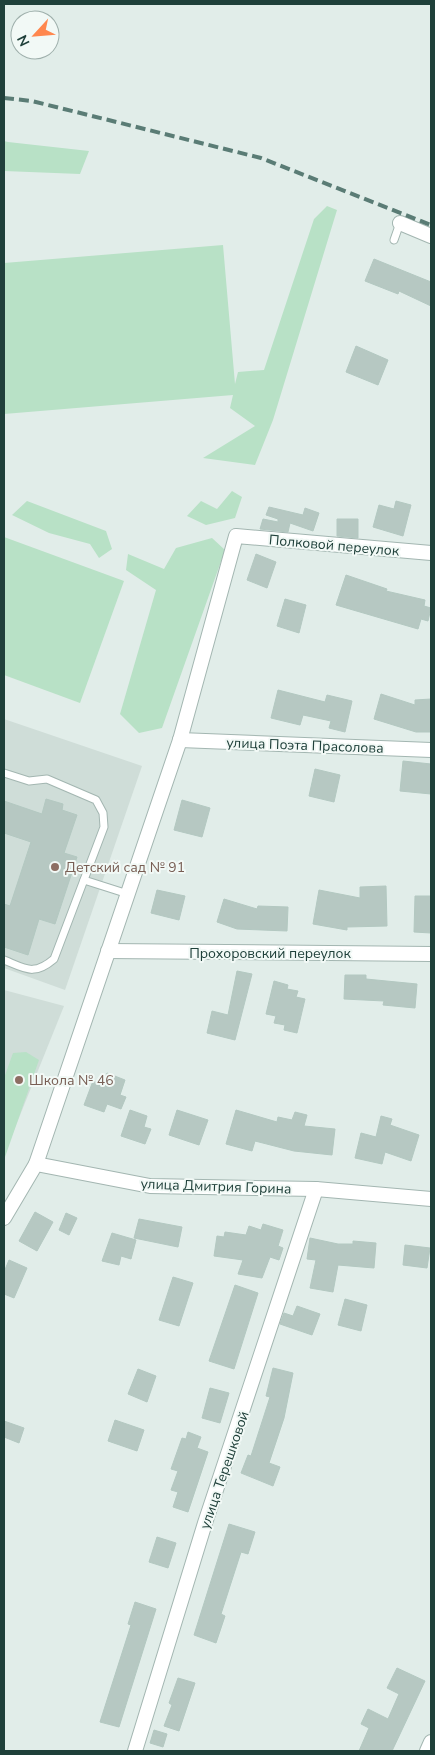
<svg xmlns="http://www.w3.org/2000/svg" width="435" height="1755" viewBox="0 0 435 1755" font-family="'Nunito Sans',sans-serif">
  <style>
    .built { fill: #cfddd8 }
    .green { fill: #b8e1c6 }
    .building { fill: #b6c8c2; stroke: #b3c8c1 }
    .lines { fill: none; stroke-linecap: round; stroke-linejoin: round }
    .lane-casing { stroke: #a3b6b1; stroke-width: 9 }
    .street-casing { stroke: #a3b6b1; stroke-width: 16 }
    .lane { stroke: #fff; stroke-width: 7 }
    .street { stroke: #fff; stroke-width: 14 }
    .rail { stroke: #5a7c75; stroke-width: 4; stroke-dasharray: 10 5; stroke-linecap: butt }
    .education-dot { fill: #8d6e63; stroke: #f2f9f6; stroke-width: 2 }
    .labels { text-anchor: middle; stroke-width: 4; stroke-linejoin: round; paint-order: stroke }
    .street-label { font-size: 14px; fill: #1f403a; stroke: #f2f9f6 }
    .education-label { font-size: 14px; fill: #785e54; stroke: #f2f9f6; text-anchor: start }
  </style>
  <rect width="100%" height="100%" fill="#e1ede9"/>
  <g class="built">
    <path d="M4 719 142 766 65 990 4 968Z"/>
    <path d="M4 990 64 1006 4 1155Z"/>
  </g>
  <g class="green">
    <path d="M4 141 8 142 89 151 80 174 4 171Z"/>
    <path d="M327 206 337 210 273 420 255 465 203 458 255 426 230 408 233 395 4 414V263L223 245 235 384 238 372 264 370 314 219Z"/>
    <path d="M232 491 242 497 235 518 206 525 187 516 201 501 217 509Z"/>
    <path d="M27 501 106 531 112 549 99 558 90 544 49 533 12 515Z"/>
    <path d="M4 537 124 581 80 703 4 675Z"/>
    <path d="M212 538 225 550 162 728 139 733 120 714 156 590 126 570 128 554 164 569 176 548Z"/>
    <path d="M26 1052 39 1060 4 1160V1078L13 1053Z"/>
  </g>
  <g class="building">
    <path d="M374 259 431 282V306L399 291 398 294 365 281Z"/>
    <path d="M356 346 388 360 378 385 346 372Z"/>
    <path d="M396 501 411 505 403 536 373 527 379 505 394 509Z"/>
    <path d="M269 507 303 515 305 508 319 513 313 531 290 523 288 532 260 529 263 519 278 522V519L266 515Z"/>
    <path d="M337 519H358V538L337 536Z"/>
    <path d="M256 554 276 562 267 588 247 580Z"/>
    <path d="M346 575 387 589 386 591 425 600 424 606 431 608 428 621 421 619 418 629 336 605Z"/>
    <path d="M285 599 306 605 299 633 277 626Z"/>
    <path d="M278 690 325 702 327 695 352 701 345 732 329 728 331 721 303 715 300 725 271 718Z"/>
    <path d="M381 694 415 705V700L431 699V732H416L374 719Z"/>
    <path d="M403 761 431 764V794L400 791Z"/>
    <path d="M315 769 340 775 334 802 309 796Z"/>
    <path d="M46 799 63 804 62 810 77 815 64 853 77 857 55 924 39 919 28 955 4 947V904L10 906 31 842 4 833V801L42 814Z"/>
    <path d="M182 800 210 808 202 837 174 830Z"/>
    <path d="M386 886 387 926 347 927V930L313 924 319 890 360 898V887Z"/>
    <path d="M157 890 185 896 179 920 151 913Z"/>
    <path d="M415 896H431V933L414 932Z"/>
    <path d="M224 899 257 909 258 906 288 907 287 931 237 929 217 922Z"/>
    <path d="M237 971 252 974 235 1040 207 1033 212 1011 228 1015Z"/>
    <path d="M345 975H366V979L417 984 415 1008 383 1005 384 1001 344 999Z"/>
    <path d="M274 981 288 985 287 989 298 991 296 997 305 999 297 1033 284 1030 285 1025 274 1023 276 1016 266 1014Z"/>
    <path d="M107 1073 125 1080 120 1095 126 1097 121 1109 107 1104 104 1112 84 1105 93 1081 103 1085Z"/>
    <path d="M130 1110 147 1116 144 1127 151 1129 145 1144 121 1136Z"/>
    <path d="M177 1110 208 1120 199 1145 169 1135Z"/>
    <path d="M236 1110 277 1122 278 1117 292 1120 295 1112 307 1115 304 1126 335 1129 332 1155 294 1151 255 1141 252 1151 226 1144Z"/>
    <path d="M381 1116 392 1119 390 1125 419 1135 411 1161 385 1152 382 1164 355 1158 361 1133 376 1137Z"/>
    <path d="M35 1212 53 1222 37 1251 19 1241Z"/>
    <path d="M66 1213 77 1218 69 1235 59 1230Z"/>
    <path d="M139 1219 182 1227 178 1247 134 1238Z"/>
    <path d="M263 1224 283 1230 278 1246 283 1248 279 1260 270 1257 262 1278 238 1274 243 1260 214 1256 217 1236 224 1237 225 1232 246 1235 249 1226 261 1230Z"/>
    <path d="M112 1233 136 1240 131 1259 121 1256 119 1265 102 1261Z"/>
    <path d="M310 1238 338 1244H353V1241L376 1243 374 1268 338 1265 333 1292 310 1288 316 1260 307 1259Z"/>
    <path d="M405 1245 430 1248 427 1268 403 1265Z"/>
    <path d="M9 1260 27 1268 14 1298 4 1294V1272Z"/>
    <path d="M173 1277 193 1283 179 1326 159 1320Z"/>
    <path d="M235 1285 258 1293 234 1369 209 1361Z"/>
    <path d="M345 1299 367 1305 361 1331 338 1325Z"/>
    <path d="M297 1306 320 1314 312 1335 280 1324 284 1313 293 1316Z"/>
    <path d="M273 1368 293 1373 284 1418 269 1463 280 1467 273 1486 241 1473 248 1455 251 1456 270 1397 266 1396Z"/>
    <path d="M138 1369 156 1376 147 1402 128 1394Z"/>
    <path d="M210 1388 229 1393 220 1423 202 1418Z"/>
    <path d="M115 1420 144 1430 137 1451 108 1441Z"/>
    <path d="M4 1421 24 1428 19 1443 4 1437Z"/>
    <path d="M188 1432 201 1437 197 1448 208 1452 188 1512 173 1507 178 1492 171 1490 178 1471 171 1469 182 1438 186 1439Z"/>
    <path d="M229 1524 255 1532 248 1554 241 1552 221 1614 225 1616 216 1643 194 1635Z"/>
    <path d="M157 1537 176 1543 168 1568 149 1562Z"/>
    <path d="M135 1602 156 1609 119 1727 100 1722 131 1625 128 1624Z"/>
    <path d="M397 1668 425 1681 392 1751H359L369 1728 361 1724 368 1709 388 1719 399 1694 387 1688Z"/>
    <path d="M178 1678 195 1683 179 1731 164 1726 172 1705 169 1703Z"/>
    <path d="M154 1730 167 1734 163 1747 150 1743Z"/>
  </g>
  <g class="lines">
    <defs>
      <g id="lane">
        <path d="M394 240 400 223"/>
        <path d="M4 773 29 781 47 779 96 800 103 813 104 827 54 959C34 976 26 969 4 960"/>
        <path d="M84 880 128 894"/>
      </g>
      <g id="street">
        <path d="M400 223 431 236"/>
        <path d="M180 740 431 750"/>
        <path d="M108 951 431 954"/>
        <path d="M36 1164 180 740 236 536 431 553"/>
        <path d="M4 1218 36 1164 150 1186 316 1189 431 1199"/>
        <path d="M135 1751 205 1523 316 1189"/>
        <path d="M427 1751 431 1742"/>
      </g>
    </defs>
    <use href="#lane" class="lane-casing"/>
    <use href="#street" class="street-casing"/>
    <use href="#lane" class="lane"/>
    <use href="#street" class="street"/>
    <path class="rail" d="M4 98 32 101 261 158 431 225"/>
  </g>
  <g class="education-dot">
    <circle cx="55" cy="867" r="5"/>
    <circle cx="19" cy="1080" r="5"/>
  </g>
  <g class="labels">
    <g class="street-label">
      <text transform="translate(334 545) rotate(5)" y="5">Полковой переулок</text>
      <text transform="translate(305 745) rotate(2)" y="5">улица Поэта Прасолова</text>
      <text x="270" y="958">Прохоровский переулок</text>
      <text transform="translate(216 1186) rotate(2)" y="5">улица Дмитрия Горина</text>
      <text transform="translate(224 1470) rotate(-71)" y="5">улица Терешковой</text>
    </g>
    <g class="education-label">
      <text x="65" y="872">Детский сад № 91</text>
      <text x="29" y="1085">Школа № 46</text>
    </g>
  </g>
  <rect width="435" height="1755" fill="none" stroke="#1f403a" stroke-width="10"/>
  <g transform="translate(35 35) rotate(244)"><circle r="24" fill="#f2f9f6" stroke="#9eafab"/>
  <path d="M0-4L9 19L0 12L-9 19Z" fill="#ff874e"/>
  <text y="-8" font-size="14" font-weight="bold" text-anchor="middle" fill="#1f403a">N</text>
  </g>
</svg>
